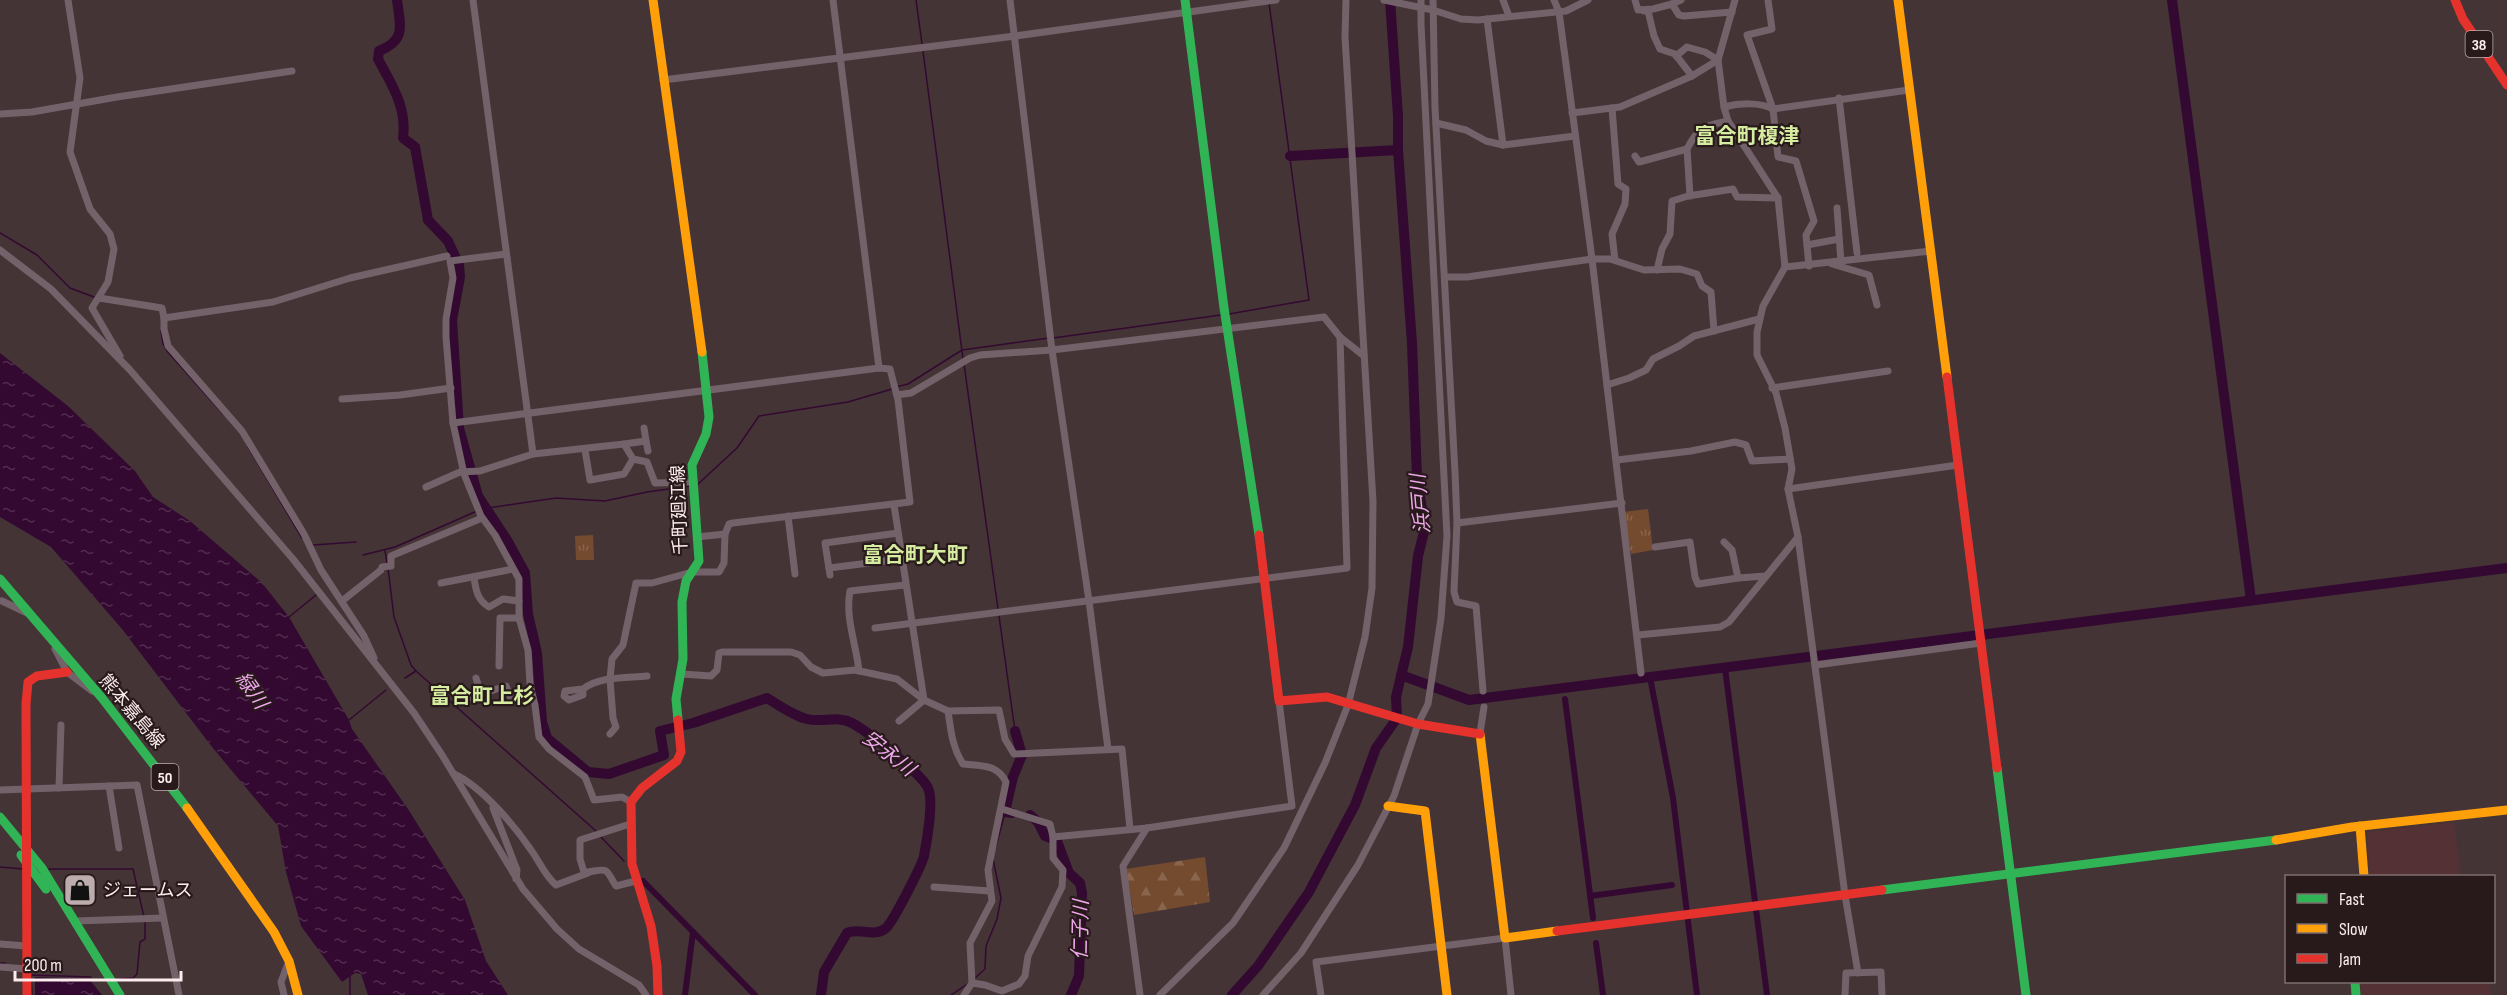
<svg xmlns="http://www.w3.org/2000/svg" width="2507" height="995" viewBox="0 0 2507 995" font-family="'Sofia Sans Condensed','Noto Sans JP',sans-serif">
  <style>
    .built { fill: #533134 }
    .grass { fill: url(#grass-tufts) }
    .forest { fill: url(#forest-firs) }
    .water { fill: url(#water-ripples) }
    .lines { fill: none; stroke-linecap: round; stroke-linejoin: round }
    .stream { stroke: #330931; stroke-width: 1.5 }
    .canal { stroke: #330931; stroke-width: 6 }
    .river { stroke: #330931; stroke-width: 10 }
    .street { stroke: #736269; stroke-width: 7 }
    .fast { stroke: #30b455; stroke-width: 9 }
    .slow { stroke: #ff9f0a; stroke-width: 9 }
    .jam { stroke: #e5322d; stroke-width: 9 }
    .labels { text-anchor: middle; stroke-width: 4.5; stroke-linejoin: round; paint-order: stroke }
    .shield { fill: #281a1b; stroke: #bdadae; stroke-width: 1.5 }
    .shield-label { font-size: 16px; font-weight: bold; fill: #fdeced }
    .street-label { font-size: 18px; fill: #fdeced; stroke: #281a1b }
    .poi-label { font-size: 18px; fill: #fdeced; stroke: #281a1b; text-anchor: start }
    .water-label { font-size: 20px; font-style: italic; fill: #efa7eb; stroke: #281a1b }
    .quarter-label { font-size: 21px; font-weight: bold; fill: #d6eca0; stroke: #281a1b }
  </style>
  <defs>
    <pattern id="grass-tufts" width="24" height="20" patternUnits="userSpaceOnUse" patternTransform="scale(1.5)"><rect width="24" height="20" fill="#754b2f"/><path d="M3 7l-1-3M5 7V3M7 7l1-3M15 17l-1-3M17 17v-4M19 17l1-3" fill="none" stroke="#8a654d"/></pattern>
    <pattern id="forest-firs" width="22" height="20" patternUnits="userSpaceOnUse" patternTransform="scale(1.5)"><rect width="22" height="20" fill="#754b2f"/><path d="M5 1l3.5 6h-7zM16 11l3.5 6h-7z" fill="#8a654d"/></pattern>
    <pattern id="water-ripples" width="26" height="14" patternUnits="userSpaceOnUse" patternTransform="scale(1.5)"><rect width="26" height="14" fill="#330931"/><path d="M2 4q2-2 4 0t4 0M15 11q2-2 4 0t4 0" fill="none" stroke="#512d4f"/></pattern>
  </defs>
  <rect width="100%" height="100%" fill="#443436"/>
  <g class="built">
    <path d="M2454 822 2461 876H2369L2367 832Z"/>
    <path d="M2360 982H2489L2491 995H2361Z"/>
  </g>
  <g class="grass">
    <path d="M1648 509 1653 550 1631 554 1623 512Z"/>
    <path d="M593 535 594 560H576L575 536Z"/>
  </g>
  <path class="forest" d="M1205 857 1210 902 1134 915 1126 869Z"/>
  <g class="water">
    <path d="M0 353 68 406 135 471 153 497 190 521 262 583 289 617 349 720 352 729 408 809 465 900 486 961 508 995H368L361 974 355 973 342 982 301 926 286 872 278 826 212 747 122 629 51 547 0 517Z"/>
    <path d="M35 977 89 979 102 995H35Z"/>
  </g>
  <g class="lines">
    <g class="stream">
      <path d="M916 0 922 44"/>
      <path d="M923 51 963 359"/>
      <path d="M0 233 37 255 70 288 94 297"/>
      <path d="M1229 314 1309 300 1269 3"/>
      <path d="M161 331 163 344 167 351 223 414"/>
      <path d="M1053 338 1221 315"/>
      <path d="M964 364 998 609"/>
      <path d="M896 387 908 384 962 350 1049 338"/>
      <path d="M248 447 302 538"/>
      <path d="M697 485 737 448 759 416 848 402 892 389"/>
      <path d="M481 509 556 498 605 501 647 492 690 486"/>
      <path d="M313 545 356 542"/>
      <path d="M385 551 387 563"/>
      <path d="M363 555 395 547 477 511"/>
      <path d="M388 568 394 617 411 665 416 671"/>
      <path d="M999 616 1015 731"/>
      <path d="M289 617 316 595"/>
      <path d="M405 678 416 671 596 831"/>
      <path d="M349 720 386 690"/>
      <path d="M601 837 624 861"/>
      <path d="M996 846 1005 813"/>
      <path d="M0 867 23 869"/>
      <path d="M49 869H133L144 917"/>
      <path d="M0 963H5"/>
      <path d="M975 978 985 969 986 946 997 919 1001 898 993 859"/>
      <path d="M120 979 133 978 137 974 140 942 145 939V921"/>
      <path d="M32 995 31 975 91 977"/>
      <path d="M350 995V975"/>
      <path d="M951 995 969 983"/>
    </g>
    <g class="canal">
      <path d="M1725 668 1767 995"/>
      <path d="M1650 677 1673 798 1697 995"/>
      <path d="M1565 699 1593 918"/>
      <path d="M643 881 755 995"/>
      <path d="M1590 896 1672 885"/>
      <path d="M1596 943 1603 995"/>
      <path d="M685 995 693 932"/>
    </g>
    <g class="river">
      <path d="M397 0C400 25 407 40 379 51L378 59C392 85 407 107 403 138L415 147 428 220 448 241 459 265 460 277 452 320 459 428 478 496 507 540 525 573 528 614 537 653 542 722 547 738 588 772 609 774 664 755 660 731 693 723 767 698C778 705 794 716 807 719 823 723 837 715 852 723 867 731 922 774 928 788 934 800 927 841 924 856 922 865 893 922 886 928 875 938 859 927 847 933L824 972 821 995"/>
      <path d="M2172 0 2251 600"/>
      <path d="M1290 156 1398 150"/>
      <path d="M1401 675 1469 700 2507 568"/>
      <path d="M1012 813 1005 812 1013 777 1022 755 1015 731"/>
      <path d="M1030 815 1038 822 1045 836 1057 841 1069 873 1080 883 1082 893 1079 976 1071 995"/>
      <path d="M1232 995 1258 966 1309 892 1355 805 1376 748 1397 718 1396 697 1408 647 1418 556 1425 528 1417 477 1412 343 1398 150V116L1390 0"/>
    </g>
    <g class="street">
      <path d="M68 0 80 78 70 152 90 209 110 234 114 249 108 282 92 308 120 356"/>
      <path d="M473 0 533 454"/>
      <path d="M833 0 879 368"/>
      <path d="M1010 0 1052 350 1089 601 1108 749"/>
      <path d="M1384 0 1433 10 1461 19 1478 20 1566 11 1588 0"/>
      <path d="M1433 0 1435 108 1455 472 1457 523 1454 592 1457 602 1476 606 1483 691"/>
      <path d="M1503 0 1509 16"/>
      <path d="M1554 0 1559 12 1592 259 1641 673"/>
      <path d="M1635 0 1638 10 1653 9 1672 4 1679 15 1684 16 1732 12"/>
      <path d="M1735 0 1718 60 1724 107 1728 121 1778 198 1785 267 1763 306 1757 332V355L1776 393 1785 428 1792 469 1788 489 1798 537 1845 895 1858 973"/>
      <path d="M1768 0 1772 29 1747 35 1773 109 1778 157 1796 161 1814 221 1806 235 1809 266"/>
      <path d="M1672 4 1681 0"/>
      <path d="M1644 11H1648L1654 36 1660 49 1675 54 1692 76"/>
      <path d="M1676 56 1687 47 1705 52 1718 60"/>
      <path d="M663 80 1015 36 1276 0"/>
      <path d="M1839 98 1857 253"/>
      <path d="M1724 107C1739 103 1760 102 1773 109L1909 90"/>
      <path d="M1612 108 1618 184 1626 189 1625 204 1612 234 1615 260"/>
      <path d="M1572 113 1620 107 1692 76 1718 60"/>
      <path d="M0 114 32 112 117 97 292 71"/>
      <path d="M1436 123 1466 130 1486 141 1503 145 1487 19"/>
      <path d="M1503 145 1575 136"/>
      <path d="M1687 149 1690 196"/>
      <path d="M1635 156 1639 162 1687 149C1699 126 1704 126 1728 121"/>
      <path d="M1837 208 1841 262"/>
      <path d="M1807 245 1839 239"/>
      <path d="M0 250 51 289 130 370 293 559 414 713 442 755 523 889 557 929 579 949 639 985 646 995"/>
      <path d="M506 254 450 261 453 278 446 319V337L453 423 464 474 481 516 495 535 519 579V618L528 650 530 685 535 705 539 737 549 749 585 777 594 800 622 797 631 802"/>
      <path d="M1832 264 1869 275 1877 305"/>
      <path d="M1785 267 1931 251"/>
      <path d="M1657 270 1662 249 1670 234 1672 201 1688 196 1733 189 1737 197 1778 198"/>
      <path d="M1446 277H1467L1592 259H1610L1644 270 1680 269 1697 274 1702 286 1711 292 1714 331"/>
      <path d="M99 298 162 308 164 318 273 302 350 278 447 256"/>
      <path d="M164 318V329L168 346 242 431 304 534 321 570 364 636 374 658"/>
      <path d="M1607 385 1629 378 1646 370 1653 359 1679 346 1694 336 1759 319"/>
      <path d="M1772 388 1888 371"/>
      <path d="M897 395 911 393 970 358 980 355 1052 350 1324 317 1340 337 1364 356"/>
      <path d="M342 399 400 395 451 388"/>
      <path d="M453 423 879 368 890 369 898 400 910 502 733 523 729 524 725 534 697 537"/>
      <path d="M644 428 646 441"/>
      <path d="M624 444 646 441 648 451"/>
      <path d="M585 450 590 480 624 474 633 459"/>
      <path d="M1617 460 1691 451 1735 442 1746 445 1752 461 1790 459"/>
      <path d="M426 487 460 472 480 471 533 454 624 444 633 459 647 462 655 483 692 482"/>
      <path d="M1788 489 1958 465"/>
      <path d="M894 505 924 700"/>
      <path d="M788 516 795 574"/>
      <path d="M1457 523 1622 503"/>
      <path d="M1724 542 1732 550 1738 578 1766 576"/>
      <path d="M1655 547 1690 542 1695 577 1698 584 1738 578"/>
      <path d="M829 568 901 559"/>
      <path d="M830 575 825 543 898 533"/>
      <path d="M474 578C476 590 477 600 489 607L503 599 519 601"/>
      <path d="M441 583 513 569"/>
      <path d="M2 601 27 613"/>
      <path d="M342 601 381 570 382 567 391 566V556L482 518"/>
      <path d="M875 628 1347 568 1340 337"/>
      <path d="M1638 635 1720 627 1729 622 1798 537"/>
      <path d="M55 649 67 672 92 691"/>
      <path d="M1816 665 1981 643"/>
      <path d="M499 666 500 618H519"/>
      <path d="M859 671C856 643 845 618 850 591L905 585"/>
      <path d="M682 674 711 676 717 670 719 653 722 652H791L800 655 811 667 823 673 855 670 897 679 924 700 948 711 999 710 1005 739 1014 754 1122 749 1130 829"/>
      <path d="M476 678 481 694"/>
      <path d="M583 689 565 691 564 696 569 700 583 695V689C600 676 627 678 647 676"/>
      <path d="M460 701 506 686 512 701 532 695"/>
      <path d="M948 711C951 731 952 747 963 764 982 766 997 764 1006 782L988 870 992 901 970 943 972 983 964 995"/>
      <path d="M899 721 924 700"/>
      <path d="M1480 733 1484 707"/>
      <path d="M610 734 616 727 613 718 610 679 612 659 623 645 636 583H652L692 572H719L724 563 725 534"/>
      <path d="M454 774C481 786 515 826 531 850 540 862 544 875 556 885L588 873"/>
      <path d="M109 786 119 848"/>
      <path d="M59 788 61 725"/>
      <path d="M0 790 137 785 179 995"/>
      <path d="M493 808 517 870 516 879"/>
      <path d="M630 824 580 840V859L584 872C591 873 601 868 606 871 610 874 613 882 616 886L636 881"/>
      <path d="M1053 837 1147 828 1292 806 1279 701"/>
      <path d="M934 887 990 891"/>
      <path d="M76 921 163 918"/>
      <path d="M0 944 27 946"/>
      <path d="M0 967 27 969"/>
      <path d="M972 983 985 985 1002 991 1019 984 1025 976 1028 956 1062 887 1063 870 1053 858V837L1050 824 1002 809"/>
      <path d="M284 995 281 982 289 961"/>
      <path d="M1140 995 1123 866 1147 828"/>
      <path d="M1160 995 1233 923 1284 848 1325 763 1348 705 1365 637 1372 588 1373 501 1345 37 1346 0"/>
      <path d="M1263 995 1301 953 1358 865 1394 796 1418 724 1428 704 1441 618 1447 536 1421 24V0"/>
      <path d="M1321 995 1316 962 1505 938 1511 995"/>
      <path d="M1845 995 1846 973 1881 972 1882 995"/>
    </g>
    <g class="fast">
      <path d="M1185 0 1224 308 1259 535"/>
      <path d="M0 579 102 698 187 808"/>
      <path d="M678 720 676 699 683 659 682 602 686 581 699 561 692 465 706 434 709 417 702 352"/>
      <path d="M1997 768 2026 995"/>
      <path d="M0 817 42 868 120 995"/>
      <path d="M21 855 46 889"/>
      <path d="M1882 890 2276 840"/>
      <path d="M2355 982 2356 995"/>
    </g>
    <g class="slow">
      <path d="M653 0 702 352"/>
      <path d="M1898 0 1947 377"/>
      <path d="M1480 734 1505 938 1557 931"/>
      <path d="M1388 806 1425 811 1447 995"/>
      <path d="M187 808 274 932 289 961 298 995"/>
      <path d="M2360 826 2364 876"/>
      <path d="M2276 840 2352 827 2507 810"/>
    </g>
    <g class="jam">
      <path d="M2455 0 2463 19 2507 85"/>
      <path d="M1947 377 1997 768"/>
      <path d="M1259 535 1279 701 1327 697 1418 724 1480 734"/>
      <path d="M1557 931 1882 890"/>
      <path d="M27 995 26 704 28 682 37 676 67 672"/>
      <path d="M658 995 657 966 651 926 632 864 631 802 642 788 677 761 681 752 678 720"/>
    </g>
  </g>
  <defs>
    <symbol id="shop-square" viewBox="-11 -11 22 22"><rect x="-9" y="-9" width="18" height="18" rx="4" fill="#bcacad" stroke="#281a1b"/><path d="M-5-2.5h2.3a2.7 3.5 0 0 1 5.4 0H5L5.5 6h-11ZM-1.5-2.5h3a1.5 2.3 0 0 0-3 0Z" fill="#111"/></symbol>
  </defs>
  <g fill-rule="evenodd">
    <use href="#shop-square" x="61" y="871" width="38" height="38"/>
  </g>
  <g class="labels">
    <g class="shield">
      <rect x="2465.5" y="31" width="27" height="26" rx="4.5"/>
      <rect x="151.5" y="764" width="27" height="26" rx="4.5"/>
    </g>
    <g class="shield-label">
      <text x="2479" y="50">38</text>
      <text x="165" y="783">50</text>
    </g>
    <g class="street-label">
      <text transform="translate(679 510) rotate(-92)" y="6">千町廻江線</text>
      <text transform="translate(132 711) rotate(50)" y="6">熊本嘉島線</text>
    </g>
    <g class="poi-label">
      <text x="103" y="896">ジェームス</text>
    </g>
    <g class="water-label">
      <text transform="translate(1420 504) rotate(-95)" y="7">浜戸川</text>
      <text transform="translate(252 690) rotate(55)" y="7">緑川</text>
      <text transform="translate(889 753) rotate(38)" y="7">安永川</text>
      <text transform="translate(1080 930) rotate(-89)" y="7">仁子川</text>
    </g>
    <g class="quarter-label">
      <text x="1747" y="143">富合町榎津</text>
      <text x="915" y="562">富合町大町</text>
      <text x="482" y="703">富合町上杉</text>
    </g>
  </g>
  <rect x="2285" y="875" width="210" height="108" fill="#281a1b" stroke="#7d6e6f" stroke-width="1.5"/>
  <rect x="2297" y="894" width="30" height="9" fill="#30b455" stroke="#7d6e6f" stroke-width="1.5"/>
  <text x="2339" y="905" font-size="18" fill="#fdeced">Fast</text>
  <rect x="2297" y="924" width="30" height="9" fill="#ff9f0a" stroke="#7d6e6f" stroke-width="1.5"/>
  <text x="2339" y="935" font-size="18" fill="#fdeced">Slow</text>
  <rect x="2297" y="954" width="30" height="9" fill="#e5322d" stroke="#7d6e6f" stroke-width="1.5"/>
  <text x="2339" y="965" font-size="18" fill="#fdeced">Jam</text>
  <path d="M15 971v9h166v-9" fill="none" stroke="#fdeced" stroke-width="3"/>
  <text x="24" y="971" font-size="18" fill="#fdeced" stroke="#281a1b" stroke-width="4.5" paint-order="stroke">200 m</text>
</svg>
